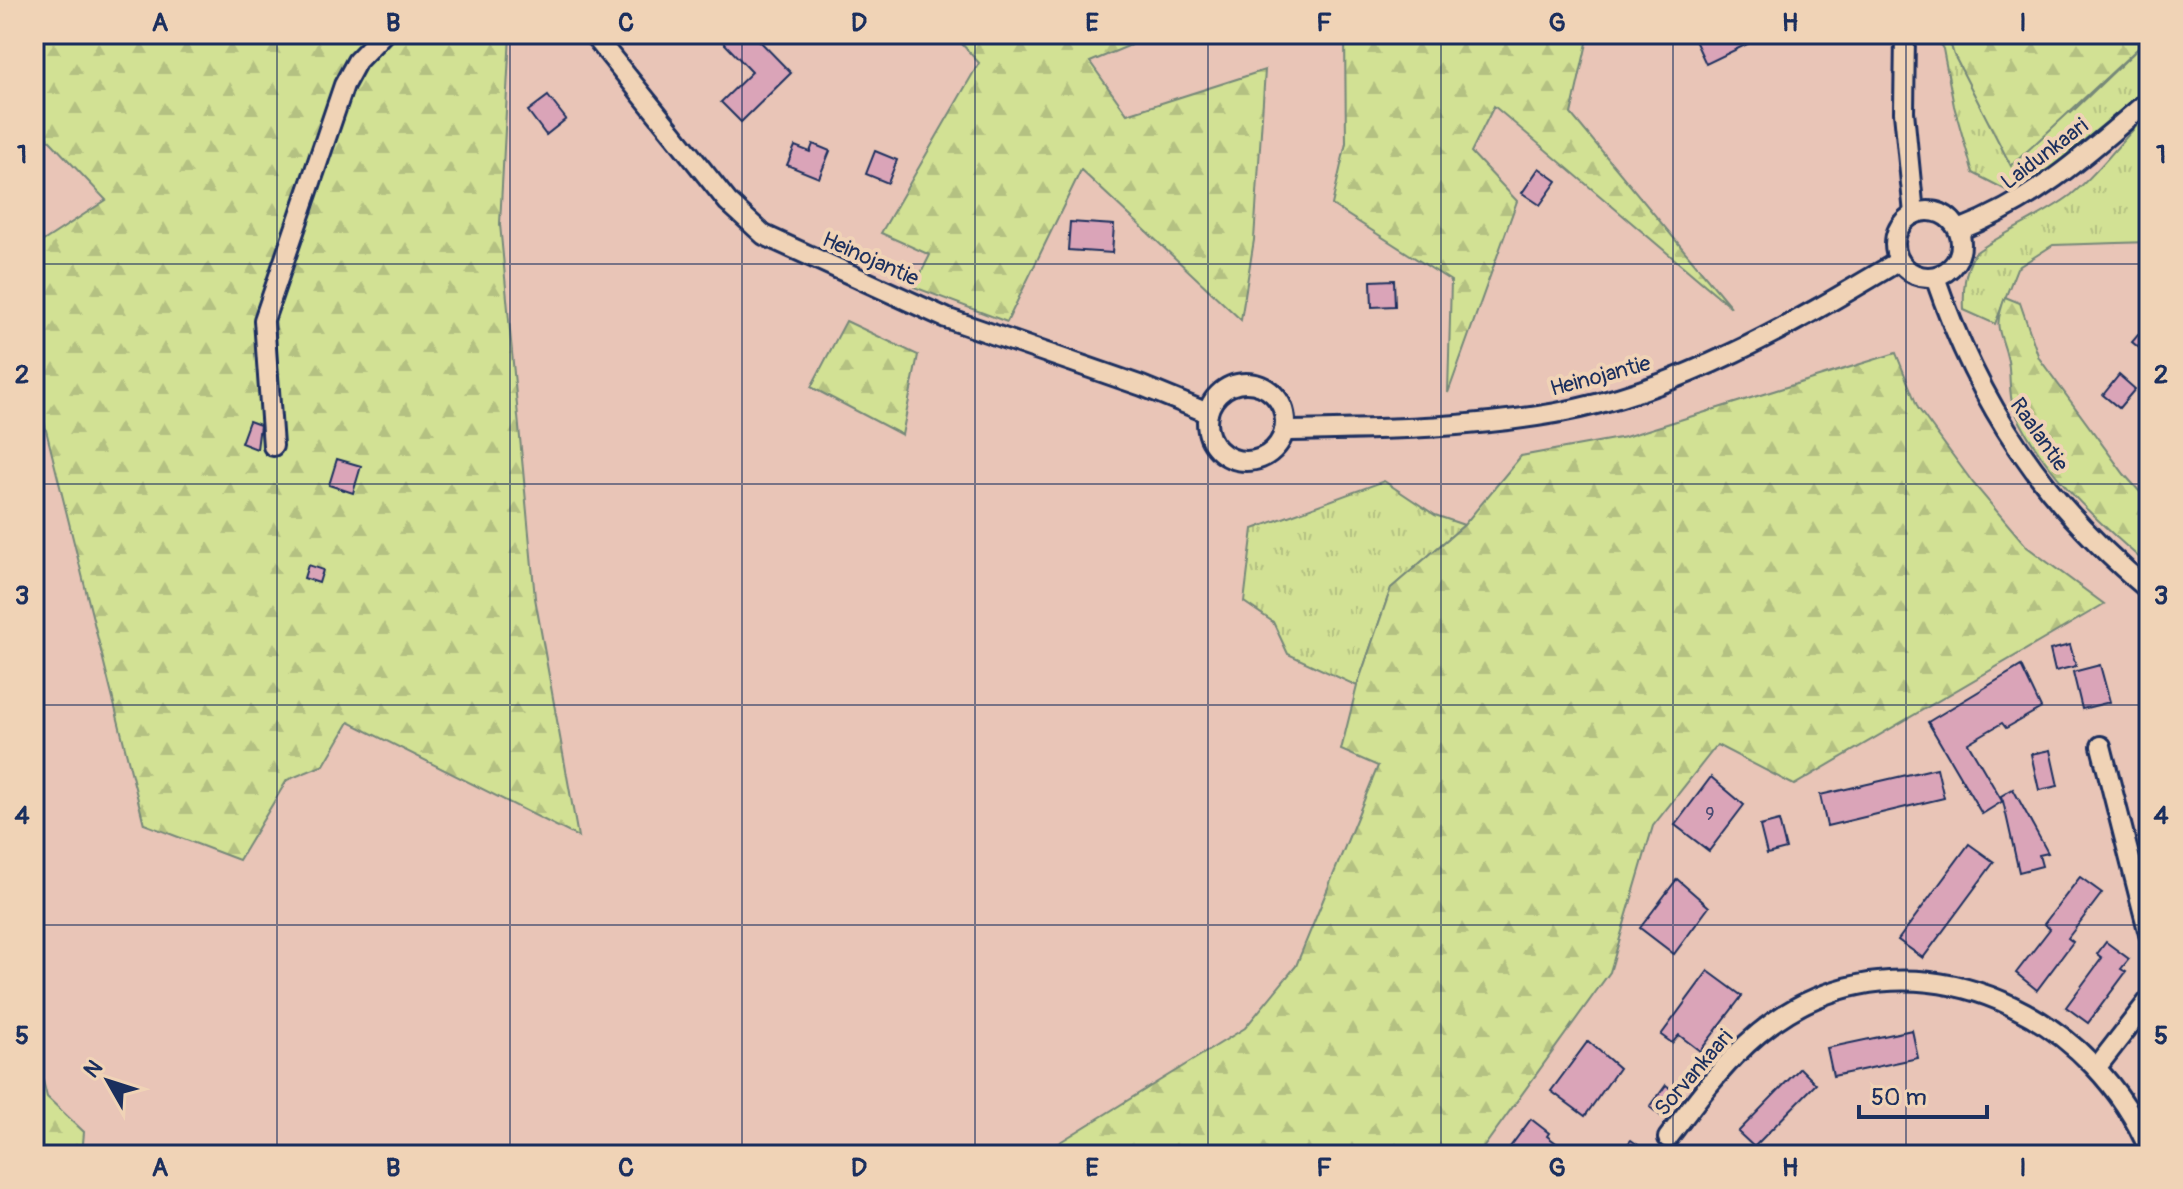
<svg xmlns="http://www.w3.org/2000/svg" width="2183" height="1189" viewBox="0 0 2183 1189" font-family="Pangolin,sans-serif">
  <style>
    .grass { fill: url(#grass-tufts); stroke: #768879; stroke-width: 2 }
    .forest { fill: url(#forest-firs); stroke: #768879; stroke-width: 2 }
    .building { fill: #daa4b8; stroke: #1b2f5e; stroke-width: 2 }
    .lines { fill: none; stroke-linecap: round; stroke-linejoin: round }
    .minor-casing { stroke: #1b2f5e; stroke-width: 24 }
    .minor { stroke: #f0d3b6; stroke-width: 18 }
    .grid { fill: none; stroke: #1b2f5e; stroke-width: 2; stroke-opacity: 0.55 }
    .labels { text-anchor: middle; stroke-width: 8; stroke-linejoin: round; paint-order: stroke }
    .number-label { font-size: 18px; fill: #4b4c74 }
    .street-label { font-size: 22px; fill: #1b2f5e; stroke: #f0d3b6 }
    .neatline { fill: none; stroke: #1b2f5e; stroke-width: 3 }
    .grid-label { font-size: 26px; text-anchor: middle; font-weight: bold; fill: #1b2f5e }
  </style>
  <defs>
    <pattern id="grass-tufts" width="24" height="20" patternUnits="userSpaceOnUse" patternTransform="scale(2)"><rect width="24" height="20" fill="#d2e194"/><path d="M3 7l-1-3M5 7V3M7 7l1-3M15 17l-1-3M17 17v-4M19 17l1-3" fill="none" stroke="#b4c182"/></pattern>
    <pattern id="forest-firs" width="22" height="20" patternUnits="userSpaceOnUse" patternTransform="scale(2)"><rect width="22" height="20" fill="#d2e194"/><path d="M5 1l3.5 6h-7zM16 11l3.5 6h-7z" fill="#b4c182"/></pattern>
  </defs>
  <rect width="100%" height="100%" fill="#e9c5b7"/>
  <filter id="ink" filterUnits="userSpaceOnUse"><feTurbulence type="fractalNoise" baseFrequency=".0125" numOctaves="2"/><feDisplacementMap in="SourceGraphic" scale="16" xChannelSelector="R" yChannelSelector="G"/><feConvolveMatrix kernelMatrix="1 2 1 2 8 2 1 2 1" color-interpolation-filters="sRGB"/></filter>
  <g filter="url(#ink)">
    <g class="grass">
      <path d="M1934 34H1948L1954 55 2071 113 2149 38V87L2047 171 2012 193 1973 173 1954 106 1943 49Z"/>
      <path d="M2149 114V242L2053 245 2017 268 1995 324 1964 310C1963 289 1964 272 1975 253 2005 231 2042 217 2071 195 2101 171 2121 139 2149 114Z"/>
      <path d="M1384 481 1435 515 1464 525 1391 588 1357 686 1288 654 1273 622 1244 602 1253 529Z"/>
    </g>
    <g class="forest">
      <path d="M34 34H510L500 224 535 598 578 837 349 722 324 765 287 780 239 860 144 824 34 382V247L106 200 34 124Z"/>
      <path d="M953 34H1157L1090 62 1127 114 1265 70 1254 240 1241 320 1081 170 1007 322 914 287 930 255 881 233 979 63Z"/>
      <path d="M1345 34H1589L1571 114 1731 307 1494 106 1471 152 1517 201 1448 393 1451 281 1332 205 1346 143Z"/>
      <path d="M1963 34H2130L2149 38 2011 166 1954 55 1949 39Z"/>
      <path d="M2005 297 2020 303 2039 358 2124 474 2149 502V566C2099 523 2041 471 2014 409 2008 395 2011 376 2008 361 2001 328 1992 333 2005 297Z"/>
      <path d="M846 321 918 355 902 435 811 387Z"/>
      <path d="M1896 353 1918 408 1973 483 2027 547 2104 604 1794 785 1717 745 1653 826 1610 972 1478 1155H1039L1245 1028 1296 966 1378 766 1341 750 1357 686 1391 588 1464 525 1521 456 1625 437Z"/>
      <path d="M34 1044 47 1097 84 1132 82 1155H34Z"/>
    </g>
    <g class="building">
      <path d="M730 34H753L791 73 741 122 721 102 752 72 723 42Z"/>
      <path d="M1692 34H1768L1706 64Z"/>
      <path d="M548 96 566 119 546 135 528 111Z"/>
      <path d="M813 144 830 151 819 178 787 165 795 146 810 152Z"/>
      <path d="M875 151 897 160 888 183 866 174Z"/>
      <path d="M1539 168 1557 181 1540 205 1522 193Z"/>
      <path d="M1070 222 1114 225 1112 253 1068 250Z"/>
      <path d="M1394 280 1395 306 1372 307 1371 281Z"/>
      <path d="M2149 322V356L2132 342Z"/>
      <path d="M2119 375 2135 389 2119 408 2103 395Z"/>
      <path d="M249 421 260 425 257 449 241 443Z"/>
      <path d="M337 459 361 466 353 493 329 485Z"/>
      <path d="M308 565 323 570 319 583 304 578Z"/>
      <path d="M2070 645 2076 666 2055 671 2050 650Z"/>
      <path d="M2100 665 2110 702 2082 709 2073 672Z"/>
      <path d="M2021 666 2041 708 2006 728 2002 723 1968 743 2002 801 2001 796 2013 789 2048 853 2039 855 2042 866 2019 872 2003 801 1982 814 1928 722Z"/>
      <path d="M2050 750 2058 786 2039 790 2031 754Z"/>
      <path d="M1937 768 1944 798 1827 826 1820 795Z"/>
      <path d="M1711 777 1744 805 1709 851 1675 825Z"/>
      <path d="M1779 821 1786 849 1767 854 1760 826Z"/>
      <path d="M1969 844 1994 862 1923 958 1898 940Z"/>
      <path d="M2080 877 2102 893 2068 938 2073 942 2037 990 2016 973 2050 929 2044 924Z"/>
      <path d="M1677 879 1709 907 1674 954 1640 928Z"/>
      <path d="M2106 942 2129 959 2121 969 2126 972 2088 1023 2066 1007 2102 958 2097 954Z"/>
      <path d="M1708 971 1742 996 1700 1051 1679 1035 1672 1043 1661 1035Z"/>
      <path d="M1912 1030 1918 1058 1833 1076 1827 1048Z"/>
      <path d="M1588 1041 1619 1068 1585 1116 1551 1091Z"/>
      <path d="M1800 1068 1816 1084 1754 1147 1738 1132Z"/>
      <path d="M1666 1085 1677 1094 1661 1116 1650 1107Z"/>
      <path d="M1531 1119 1549 1133 1547 1136 1572 1155H1504Z"/>
      <path d="M1631 1140 1652 1155H1619Z"/>
    </g>
    <g class="lines">
      <defs>
        <g id="minor">
          <path d="M593 34 728 202 764 235 946 318 1142 386 1208 413"/>
          <path d="M1905 34 1904 112 1914 214"/>
          <circle cx="1928" cy="244" r="33"/>
          <path d="M1959 230C2037 200 2087 154 2149 100"/>
          <path d="M1935 277C1979 405 2044 503 2149 590"/>
          <circle cx="1246" cy="422" r="39"/>
          <path d="M1284 431C1375 429 1466 429 1556 413 1681 390 1792 325 1899 261"/>
          <path d="M273 446 264 320 344 85 357 61 383 34"/>
          <path d="M2101 746 2149 934"/>
          <path d="M2097 1067 2149 1000"/>
          <path d="M1668 1138C1709 1083 1751 1025 1816 998 1947 943 2097 1024 2149 1150"/>
        </g>
      </defs>
      <use href="#minor" class="minor-casing"/>
      <use href="#minor" class="minor"/>
    </g>
  </g>
  <path class="grid" d="M277 34V1155M510 34V1155M742 34V1155M975 34V1155M1208 34V1155M1441 34V1155M1673 34V1155M1906 34V1155M34 264H2149M34 484H2149M34 705H2149M34 925H2149"/>
  <g class="labels">
    <g class="number-label">
      <text x="1710" y="820">9</text>
    </g>
    <g class="street-label">
      <text transform="translate(2044 153) rotate(-37)" y="8">Laidunkaari</text>
      <text transform="translate(871 258) rotate(24)" y="8">Heinojantie</text>
      <text transform="translate(1600 375) rotate(-15)" y="8">Heinojantie</text>
      <text transform="translate(2040 434) rotate(55)" y="8">Raalantie</text>
      <text transform="translate(1693 1072) rotate(-49)" y="8">Sorvankaari</text>
    </g>
  </g>
  <rect width="2183" height="1189" fill="none" stroke="#f0d3b6" stroke-width="88"/>
  <g transform="translate(108 1081) rotate(309)" stroke="#f0d3b6" stroke-width="6" paint-order="stroke">
  <path d="M0-6L14 30L0 20L-14 30Z" fill="#1b2f5e"/>
  <text y="-12" font-size="22" font-weight="bold" text-anchor="middle" fill="#1b2f5e">N</text>
  </g>
  <path d="M1859 1105v12h128v-12" fill="none" stroke="#1b2f5e" stroke-width="4"/>
  <text x="1871" y="1105" font-size="24" fill="#1b2f5e" stroke="#f0d3b6" stroke-width="6" paint-order="stroke">50 m</text>
  <rect x="44" y="44" width="2095" height="1101" class="neatline"/>
  <g class="grid-label">
    <text x="160" y="31">A</text>
    <text x="393" y="31">B</text>
    <text x="626" y="31">C</text>
    <text x="859" y="31">D</text>
    <text x="1092" y="31">E</text>
    <text x="1324" y="31">F</text>
    <text x="1557" y="31">G</text>
    <text x="1790" y="31">H</text>
    <text x="2023" y="31">I</text>
    <text x="22" y="163">1</text>
    <text x="2161" y="163">1</text>
    <text x="22" y="383">2</text>
    <text x="2161" y="383">2</text>
    <text x="22" y="604">3</text>
    <text x="2161" y="604">3</text>
    <text x="22" y="824">4</text>
    <text x="2161" y="824">4</text>
    <text x="22" y="1044">5</text>
    <text x="2161" y="1044">5</text>
    <text x="160" y="1176">A</text>
    <text x="393" y="1176">B</text>
    <text x="626" y="1176">C</text>
    <text x="859" y="1176">D</text>
    <text x="1092" y="1176">E</text>
    <text x="1324" y="1176">F</text>
    <text x="1557" y="1176">G</text>
    <text x="1790" y="1176">H</text>
    <text x="2023" y="1176">I</text>
  </g>
</svg>
